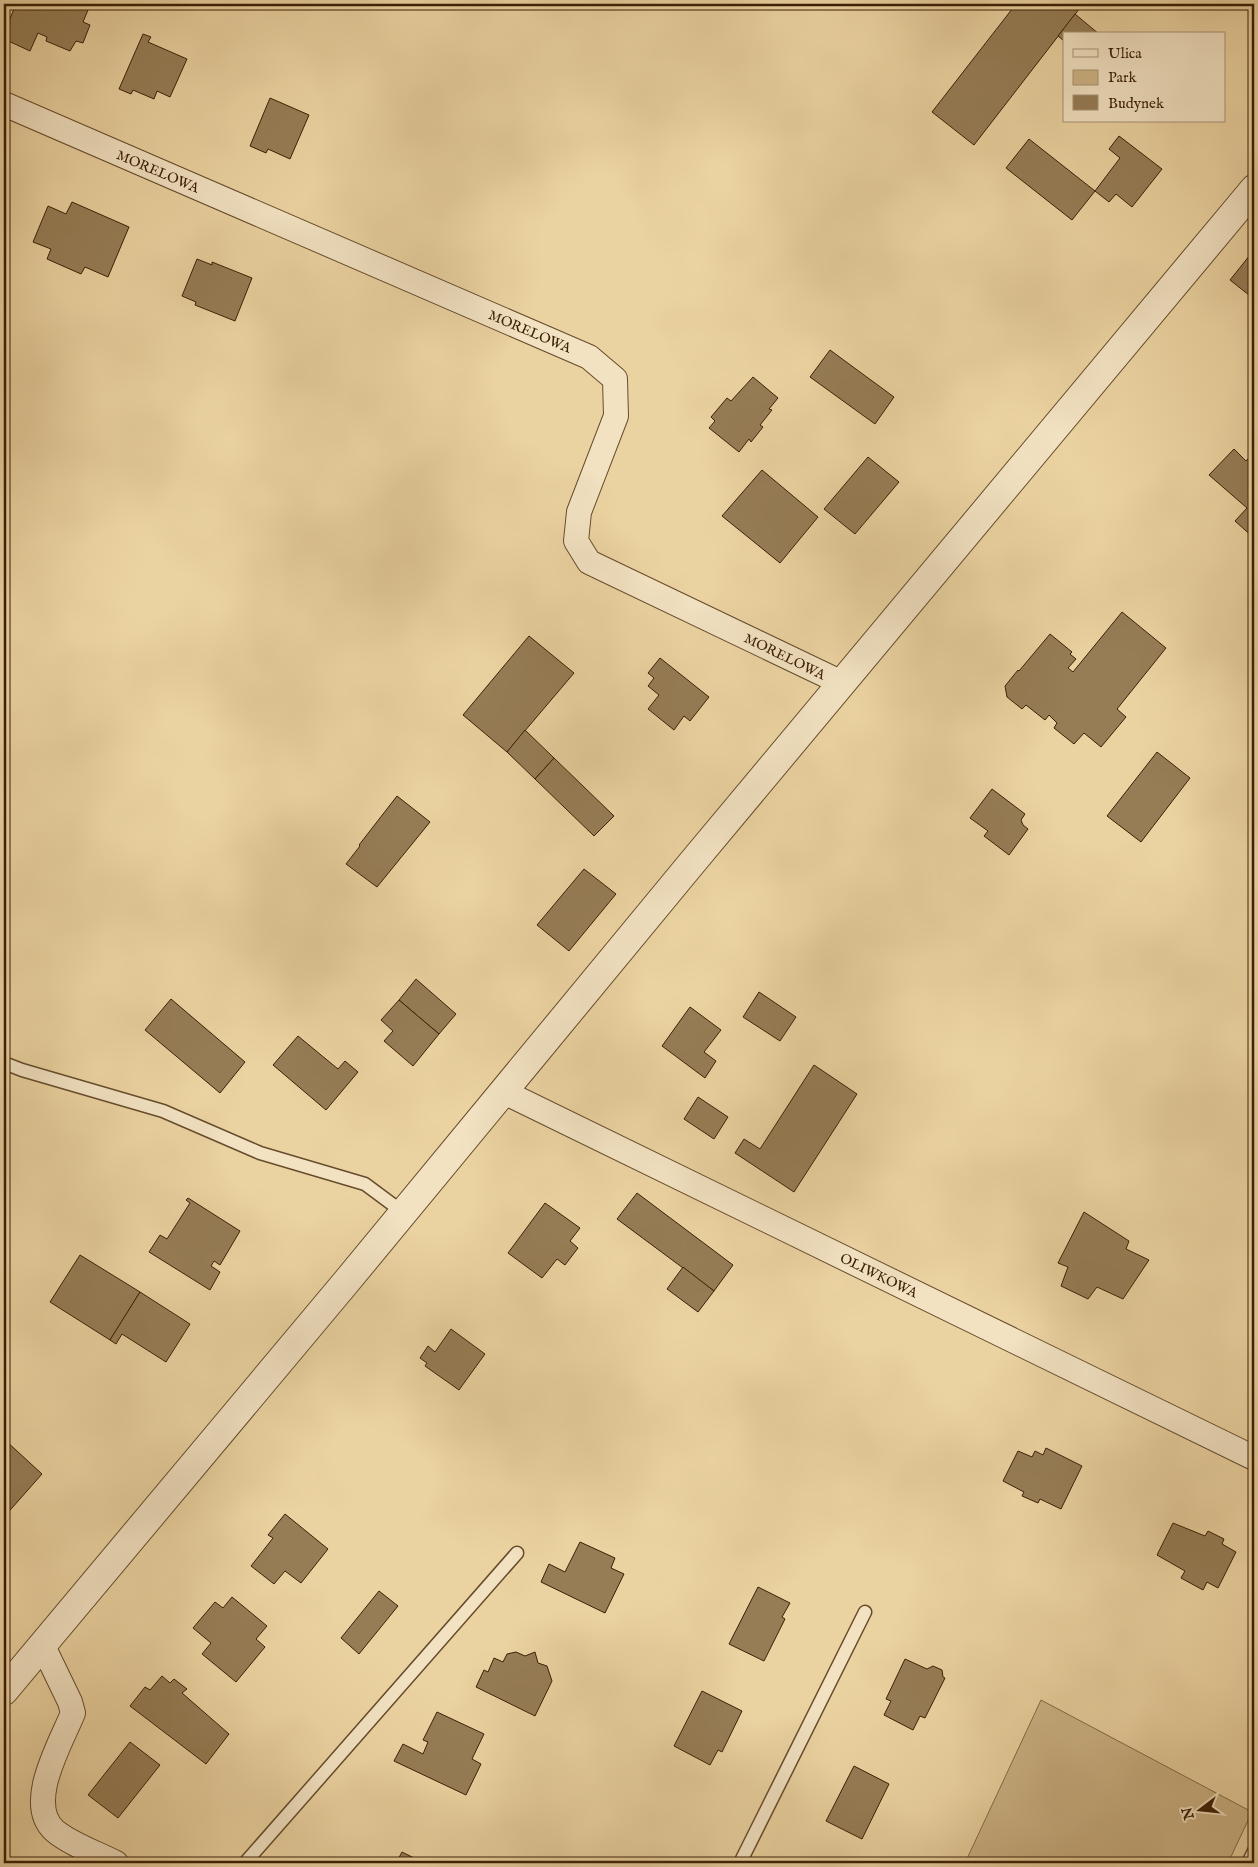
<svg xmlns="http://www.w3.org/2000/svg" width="1258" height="1867" viewBox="0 0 1258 1867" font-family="'IM FELL English',serif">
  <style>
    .green { fill: #cdb486; stroke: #846a46 }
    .building { fill: #967d56; stroke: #3a1f05 }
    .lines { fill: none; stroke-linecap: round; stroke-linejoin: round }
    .service-casing { stroke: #664c2c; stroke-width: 15 }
    .minor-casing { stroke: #664c2c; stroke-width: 26 }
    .tertiary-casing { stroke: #664c2c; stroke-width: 30 }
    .service { stroke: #f2e2c2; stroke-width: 12 }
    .minor { stroke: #f2e2c2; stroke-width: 24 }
    .tertiary { stroke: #f2e2c2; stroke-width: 28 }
    .labels { text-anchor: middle; stroke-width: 4.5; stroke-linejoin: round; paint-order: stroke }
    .street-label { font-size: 14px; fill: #3a1f05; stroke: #f2e2c2 }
  </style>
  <rect width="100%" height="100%" fill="#ebd3a1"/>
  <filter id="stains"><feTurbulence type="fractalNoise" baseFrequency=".004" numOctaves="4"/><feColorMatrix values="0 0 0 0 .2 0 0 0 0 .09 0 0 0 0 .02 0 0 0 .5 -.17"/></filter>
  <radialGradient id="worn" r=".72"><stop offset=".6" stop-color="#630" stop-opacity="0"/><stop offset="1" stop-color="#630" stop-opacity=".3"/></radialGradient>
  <path class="green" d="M1041 1700 1252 1812 1228 1863H965Z"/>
  <g class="building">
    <path d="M16 4H75L88 10 83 22 90 25 83 43 76 41 70 51 46 41 47 37 38 33 30 51 4 39V33Z"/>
    <path d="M1016 4H1083L974 145 932 112Z"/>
    <path d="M1075 14 1099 34H1064V41L1058 36Z"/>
    <path d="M143 34 151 37 148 42 187 59 170 97 157 91 154 99 133 90 131 94 119 89Z"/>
    <path d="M270 98 309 115 290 159 268 149 266 153 250 146Z"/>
    <path d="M1119 136 1162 169 1132 207 1116 194 1109 202 1095 191 1120 158 1109 149Z"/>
    <path d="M1029 139 1095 191 1072 220 1006 168Z"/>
    <path d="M72 202 129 227 108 277 85 267 81 274 47 259 51 249 33 242 48 206 66 214Z"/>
    <path d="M1254 250V299L1230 280Z"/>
    <path d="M197 259 212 265V262L252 278 235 321 195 305 196 302 182 296Z"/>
    <path d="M830 350 894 397 875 424 810 377Z"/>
    <path d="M753 377 778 398 769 409 772 410 760 425 763 427 751 442 749 439 739 452 709 428 715 421 711 417 727 398 731 401Z"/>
    <path d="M1234 449 1246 461 1254 452V538L1235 521 1247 508 1209 475Z"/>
    <path d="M868 457 899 482 855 534 824 509Z"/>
    <path d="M762 470 818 517 780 563 722 516Z"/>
    <path d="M1122 612 1166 648 1117 709 1126 717 1101 747 1084 733 1074 744 1054 728 1057 723 1049 715 1045 720 1026 705 1022 709 1007 697 1005 686 1018 670 1019 671 1050 634 1072 652 1070 654 1076 659 1068 668 1073 672Z"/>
    <path d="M529 636 574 673 507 752 463 715Z"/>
    <path d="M660 658 709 697 690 721 684 716 674 730 648 709 659 695 648 686 654 678 648 673Z"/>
    <path d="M525 730 554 758 535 779 507 752Z"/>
    <path d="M1157 752 1190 778 1141 842 1107 816Z"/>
    <path d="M554 758 614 816 594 836 535 779Z"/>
    <path d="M992 789 1025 814 1021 820 1023 825 1028 829 1009 855 984 836 988 831 970 818Z"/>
    <path d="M397 796 430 822 377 887 346 864 360 846 359 845Z"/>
    <path d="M584 869 616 894 569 951 537 925Z"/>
    <path d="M416 979 456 1014 439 1034 399 1000Z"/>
    <path d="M759 992 796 1017 780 1041 743 1017Z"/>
    <path d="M171 999 245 1062 220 1093 145 1030Z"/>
    <path d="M399 1000 439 1034 413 1066 384 1041 393 1031 381 1020Z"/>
    <path d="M690 1007 721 1030 704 1052 716 1061 705 1078 662 1046Z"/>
    <path d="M298 1036 338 1069 345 1061 358 1072 326 1110 273 1065Z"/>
    <path d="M814 1065 857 1094 794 1192 735 1153 744 1139 760 1149Z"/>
    <path d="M698 1097 728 1117 714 1139 684 1119Z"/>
    <path d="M637 1193 733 1265 714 1291 617 1219Z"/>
    <path d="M188 1198 240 1231 220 1265 214 1261 211 1266 220 1272 210 1290 149 1252 160 1235 167 1239 190 1203 186 1200Z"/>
    <path d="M545 1203 580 1228 570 1241 578 1248 565 1265 557 1259 542 1278 508 1253Z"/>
    <path d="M1084 1212 1129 1241 1126 1249 1149 1260 1123 1299 1097 1287 1088 1299 1061 1286 1068 1267 1058 1263Z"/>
    <path d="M80 1255 140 1292 110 1340 50 1302Z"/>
    <path d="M683 1267 714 1291 698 1312 667 1289Z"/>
    <path d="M140 1292 190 1324 166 1362 122 1334 116 1344 110 1340Z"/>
    <path d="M451 1329 485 1354 459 1390 425 1366 427 1363 420 1358 428 1346 435 1352Z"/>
    <path d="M5 1440 42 1474 4 1517V1442Z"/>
    <path d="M1046 1448 1082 1466 1061 1509 1040 1499 1038 1503 1022 1496 1024 1492 1003 1481 1018 1451 1032 1457 1035 1451 1043 1455Z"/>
    <path d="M285 1514 328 1549 301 1583 285 1571 274 1584 251 1566 273 1538 268 1535Z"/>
    <path d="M1173 1523 1205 1536 1208 1531 1224 1539 1222 1544 1236 1552 1218 1588 1207 1582 1203 1590 1181 1578 1185 1571 1157 1555Z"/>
    <path d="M580 1542 615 1558 611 1568 624 1574 605 1613 541 1582 549 1564 565 1572Z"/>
    <path d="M758 1587 790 1603 782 1617 785 1619 764 1661 729 1644Z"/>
    <path d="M379 1591 398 1606 359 1654 341 1638Z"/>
    <path d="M232 1597 267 1626 256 1639 265 1647 236 1682 202 1654 211 1643 193 1628 215 1602 223 1608Z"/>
    <path d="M516 1652 525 1656 535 1652 538 1663 547 1666 552 1681 535 1716 476 1687 484 1670 488 1672 494 1658 503 1662 507 1654Z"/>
    <path d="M905 1659 927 1669 933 1666 942 1670 943 1677 945 1678 925 1718 920 1716 913 1730 884 1715 891 1701 886 1699Z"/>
    <path d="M162 1676 170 1683 174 1679 187 1689 182 1693 229 1734 206 1764 130 1706 145 1687 150 1690Z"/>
    <path d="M702 1691 742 1711 722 1752 718 1750 710 1765 674 1746Z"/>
    <path d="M437 1712 484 1734 472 1759 481 1764 466 1795 394 1761 403 1744 423 1754 428 1742 423 1740Z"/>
    <path d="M130 1742 160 1765 118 1818 88 1795Z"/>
    <path d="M854 1766 889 1784 862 1839 826 1821Z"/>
    <path d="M402 1852 424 1863H396Z"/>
  </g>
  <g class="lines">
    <defs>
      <g id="service">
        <path d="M4 1063 22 1070 163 1111 260 1153 365 1184 404 1213"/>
        <path d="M245 1863 517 1553"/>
        <path d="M740 1863 865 1612"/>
        <path d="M1248 1863 1254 1851"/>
      </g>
      <g id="minor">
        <path d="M4 104 589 357 615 379 616 416 579 512 576 541 589 562 842 683"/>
        <path d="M504 1092 1254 1458"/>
        <path d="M42 1644 70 1702 73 1713C61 1743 24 1804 55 1831 72 1845 97 1853 116 1863"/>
      </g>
      <path id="tertiary" d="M4 1691 347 1281 691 864 1254 189"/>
    </defs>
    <use href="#service" class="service-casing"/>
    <use href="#minor" class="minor-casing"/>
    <use href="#tertiary" class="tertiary-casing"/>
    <use href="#service" class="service"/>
    <use href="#minor" class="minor"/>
    <use href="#tertiary" class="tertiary"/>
  </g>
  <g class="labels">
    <g class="street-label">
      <text transform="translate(158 171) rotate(23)" y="5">MORELOWA</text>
      <text transform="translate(530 331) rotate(23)" y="5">MORELOWA</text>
      <text transform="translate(785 656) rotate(26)" y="5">MORELOWA</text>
      <text transform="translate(879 1275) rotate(26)" y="5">OLIWKOWA</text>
    </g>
  </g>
  <rect width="1258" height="1867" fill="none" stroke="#ebd3a1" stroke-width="20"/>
  <rect x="5" y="5" width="1248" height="1857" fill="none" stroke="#3a1f05" stroke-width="2.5"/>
  <rect x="10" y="10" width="1238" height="1847" fill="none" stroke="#3a1f05"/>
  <rect x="1063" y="32" width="162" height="90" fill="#f2e2c2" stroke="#a89476"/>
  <rect x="1073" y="49" width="25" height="8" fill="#f2e2c2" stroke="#a89476"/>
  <text x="1108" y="58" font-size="15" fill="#3a1f05">Ulica</text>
  <rect x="1073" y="70" width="25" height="15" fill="#cdb486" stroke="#a89476"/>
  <text x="1108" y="82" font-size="15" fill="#3a1f05">Park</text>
  <rect x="1073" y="95" width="25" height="15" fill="#967d56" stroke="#a89476"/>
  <text x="1108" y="108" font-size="15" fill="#3a1f05">Budynek</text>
  <g transform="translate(1200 1810) rotate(254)" stroke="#f2e2c2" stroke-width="4" paint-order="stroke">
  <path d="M0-4L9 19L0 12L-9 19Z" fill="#3a1f05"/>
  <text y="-8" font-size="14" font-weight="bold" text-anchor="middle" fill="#3a1f05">N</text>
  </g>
  <rect width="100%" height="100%" filter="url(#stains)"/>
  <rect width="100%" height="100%" fill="url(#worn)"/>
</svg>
